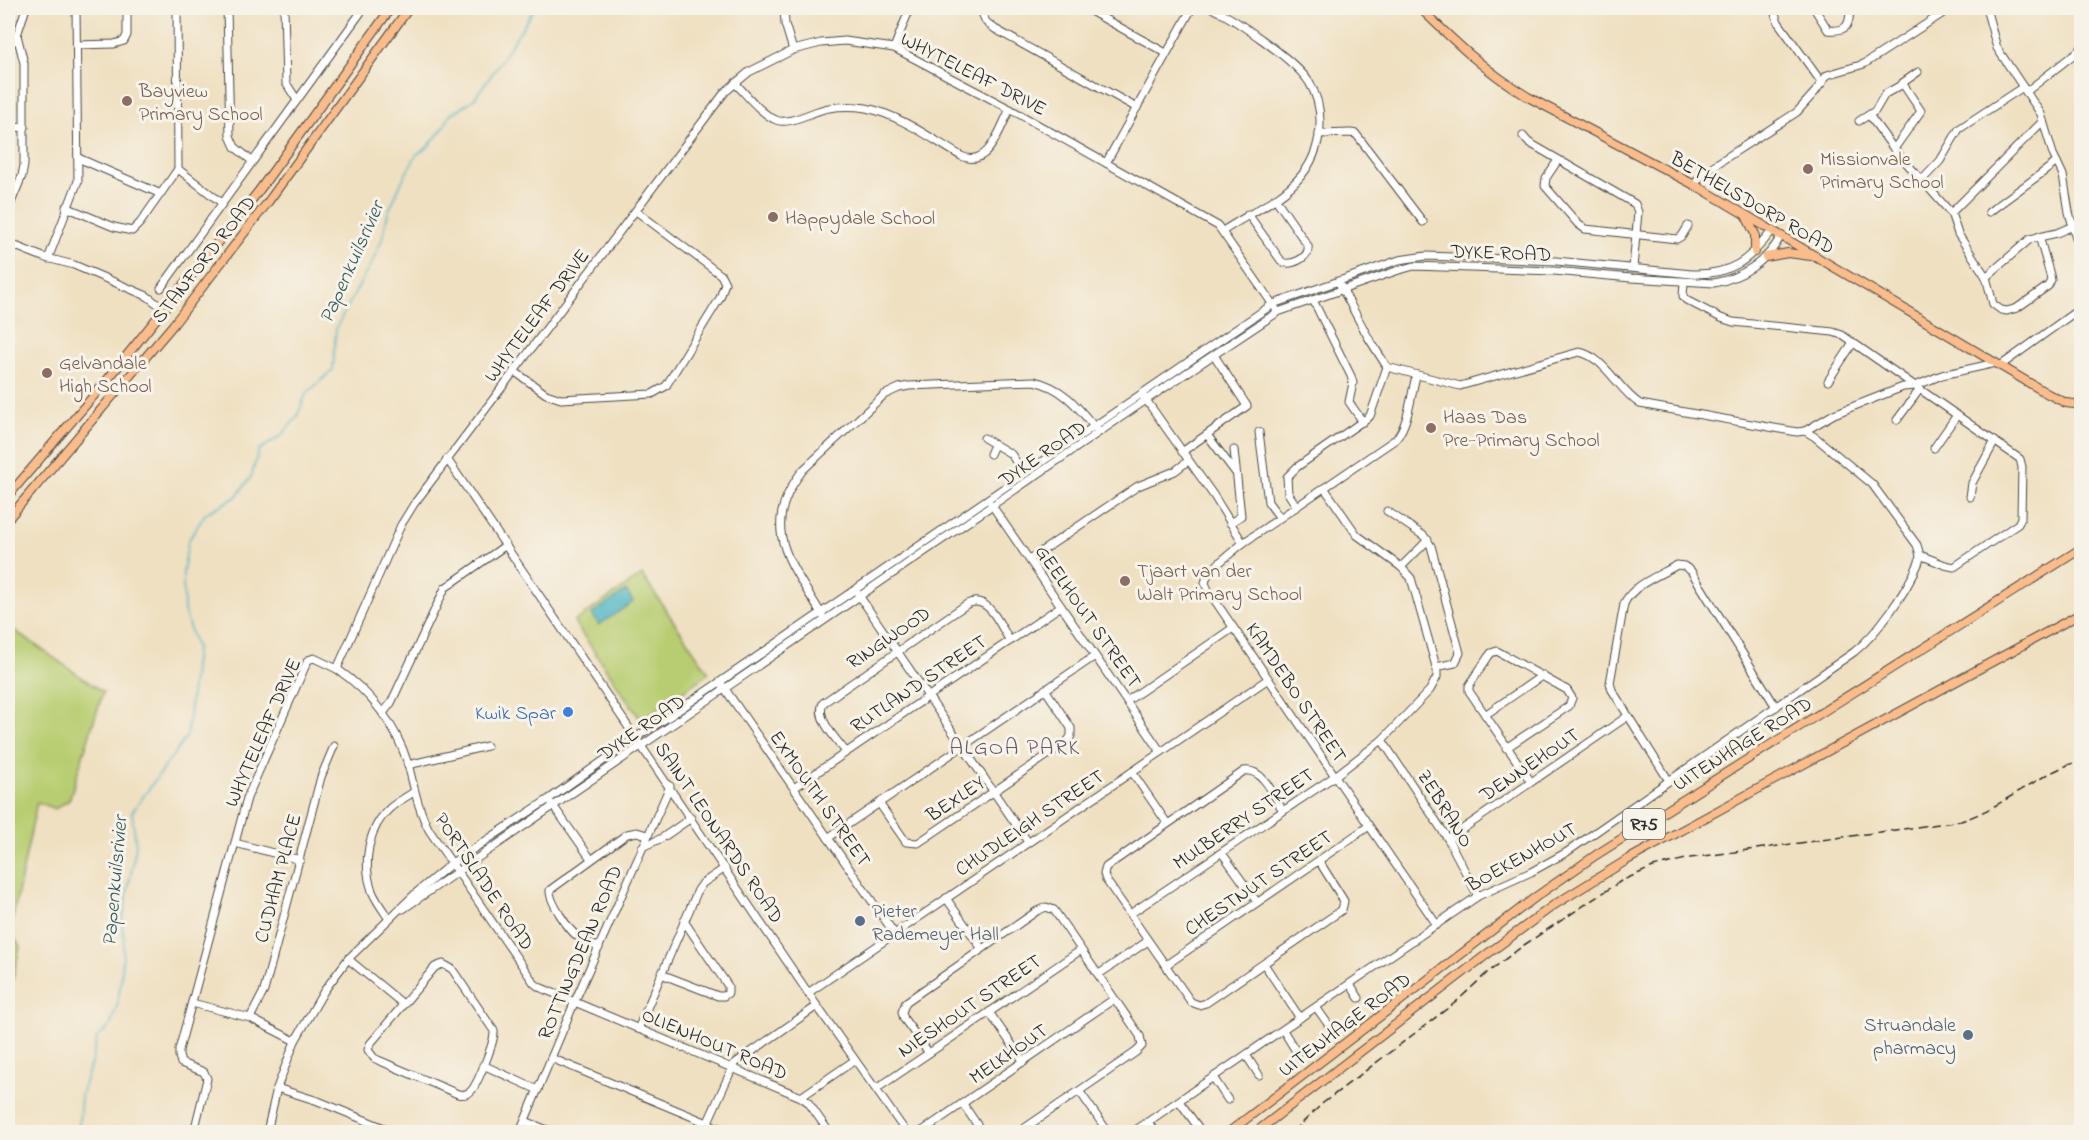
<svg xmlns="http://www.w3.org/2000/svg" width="2089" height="1140" viewBox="0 0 2089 1140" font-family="'Indie Flower',sans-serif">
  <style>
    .green { fill: #b8cd71; stroke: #727c4e; stroke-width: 1.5 }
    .water { fill: #46b2c3; stroke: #386e77; stroke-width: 1.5 }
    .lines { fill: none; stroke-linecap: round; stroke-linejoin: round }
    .stream { stroke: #46b2c3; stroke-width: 1.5 }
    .minor-casing { stroke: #484642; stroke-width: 9 }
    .major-casing { stroke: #484642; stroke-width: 10 }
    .minor { stroke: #fff; stroke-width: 7 }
    .major { stroke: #fabc8b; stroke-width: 8 }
    .rail { stroke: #2b2b2b; stroke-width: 1.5; stroke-dasharray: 9 4.5; stroke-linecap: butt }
    .education-dot { fill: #8d6e63; stroke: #f7f3e8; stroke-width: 2 }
    .shop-dot { fill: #3f7fe0; stroke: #f7f3e8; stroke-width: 2 }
    .service-dot { fill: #5c6f8a; stroke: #f7f3e8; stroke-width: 2 }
    .labels { text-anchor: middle; stroke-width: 6; stroke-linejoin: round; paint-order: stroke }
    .shield { fill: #f7f3e8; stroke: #686764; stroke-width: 1.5 }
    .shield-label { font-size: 18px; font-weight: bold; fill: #2b2b2b }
    .street-label { font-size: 20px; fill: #2b2b2b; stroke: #f7f3e8 }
    .education-label { font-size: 20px; fill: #785e54; stroke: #f7f3e8; text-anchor: start }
    .shop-label { font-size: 20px; fill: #366cbe; stroke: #f7f3e8; text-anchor: end }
    .service-label { font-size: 20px; fill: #4e5e75; stroke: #f7f3e8; text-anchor: start }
    .water-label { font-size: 21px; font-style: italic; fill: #345a60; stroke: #f7f3e8 }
    .quarter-label { font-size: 22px; letter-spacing: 1.5px; fill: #69596d; stroke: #f7f3e8 }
  </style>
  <rect width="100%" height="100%" fill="#f7f3e8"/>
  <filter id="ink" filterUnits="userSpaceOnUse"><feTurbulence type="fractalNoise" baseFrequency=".0167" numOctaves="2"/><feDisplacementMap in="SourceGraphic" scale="12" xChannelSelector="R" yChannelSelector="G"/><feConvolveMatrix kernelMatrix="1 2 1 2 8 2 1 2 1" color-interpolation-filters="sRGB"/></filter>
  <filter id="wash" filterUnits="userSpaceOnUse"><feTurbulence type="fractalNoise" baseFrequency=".008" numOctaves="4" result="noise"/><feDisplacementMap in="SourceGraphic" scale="24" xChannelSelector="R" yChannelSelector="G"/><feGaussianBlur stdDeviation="1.35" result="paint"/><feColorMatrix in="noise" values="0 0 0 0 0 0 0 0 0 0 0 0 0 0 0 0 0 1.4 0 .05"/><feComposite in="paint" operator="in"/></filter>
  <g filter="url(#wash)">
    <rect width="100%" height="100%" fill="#efe0c1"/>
    <g class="green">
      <path d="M642 575 709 673 641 720 574 622Z"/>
      <path d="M8 626 103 692 69 800 55 809 37 802 10 931 20 947 8 1000Z"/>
    </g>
    <path class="water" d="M626 591 633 602 599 625 592 614Z"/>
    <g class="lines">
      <path class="stream" d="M82 1132 79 1126 81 1095 92 1060 97 1038 110 1026 117 1006 121 981 124 938 122 922 136 846 132 812 187 736 196 648 184 611 183 573 188 541 206 513 236 497 251 477 259 450 281 436 297 417 306 394 333 370 336 328 374 258 382 239 388 213 403 179 417 154 427 148 444 127 450 115 473 100 490 77 533 11V8"/>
    </g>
  </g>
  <g filter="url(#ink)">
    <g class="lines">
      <defs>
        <g id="minor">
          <path d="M177 8 178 169 222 203"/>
          <path d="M227 8 230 136 235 147 252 161"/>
          <path d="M284 8 286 83 297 100"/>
          <path d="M784 8 785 24 793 50"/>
          <path d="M980 8 986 22 995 29 1137 108"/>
          <path d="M1085 8 1166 53"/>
          <path d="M1212 8C1236 20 1295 60 1309 82 1327 111 1322 151 1301 176 1281 200 1248 214 1223 231"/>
          <path d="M1773 8 1778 22 1822 83"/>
          <path d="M1814 8 1828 30C1847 32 1850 25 1850 8"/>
          <path d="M1986 8 1997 48 2041 114 2053 154 2063 175 2069 212 2082 261"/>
          <path d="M77 45 114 44 124 41 127 35V8"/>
          <path d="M894 48 910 8"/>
          <path d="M8 49 17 35 26 8"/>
          <path d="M735 83C747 95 760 113 776 120 789 126 814 110 829 108 841 106 854 106 866 108 900 115 932 139 961 156 989 169 1000 128 1010 109"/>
          <path d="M1901 84 1918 72"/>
          <path d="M2026 92 2082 48"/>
          <path d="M1869 115 1894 149 1951 213 1958 234 1986 277 2030 239 2057 233 2082 222"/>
          <path d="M1859 121 1875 111 1885 94 1903 84 1921 111 1894 149"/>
          <path d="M8 128 25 127"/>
          <path d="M1319 134 1351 133 1356 134 1423 222"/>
          <path d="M1523 136 1528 142 1635 204 1638 212 1633 268"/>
          <path d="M78 158 161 194"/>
          <path d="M1558 160 1546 178 1545 186 1578 224 1585 229 1677 239 1682 236 1688 226"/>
          <path d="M1106 163 1192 8"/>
          <path d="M1922 180 1940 161 1959 129 2023 87"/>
          <path d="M1694 185 1704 172 1797 112 1815 92 1827 75 1864 64 1951 8"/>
          <path d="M66 207 114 227 132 231 140 223 178 169"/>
          <path d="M8 210 22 176 24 165V63L17 35"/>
          <path d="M1989 212 2057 162"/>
          <path d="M1951 213 2043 121"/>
          <path d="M1248 214 1282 262C1291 266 1310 258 1308 246L1275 198"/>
          <path d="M8 243 43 257 74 265 147 296 164 309"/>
          <path d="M48 259 78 181 76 8"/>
          <path d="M1986 277 1993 304 2001 310 2007 311 2017 308 2048 286 2051 280 2050 275 2039 236"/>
          <path d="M1684 282 1683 296 1686 300 1721 318 1733 322 1833 332 1842 335 2020 459 2022 467 2021 518 2018 524 1954 567 1945 565 1920 555"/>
          <path d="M161 288 364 8"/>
          <path d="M1313 300 1351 376 1353 383 1349 402 1363 422"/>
          <path d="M2000 366 2082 307"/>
          <path d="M514 371 546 394 561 399 652 394 666 386 720 298 725 283 721 275 636 211"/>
          <path d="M1416 376C1411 395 1409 423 1396 439L1243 543 1220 562 1207 576 1205 583 1209 592 1437 925"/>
          <path d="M1828 381 1853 343"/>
          <path d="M1144 397 1214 496 1243 543"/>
          <path d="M1897 420 1920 389"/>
          <path d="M1805 431 1834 414 1903 387 1915 386 1942 375 1996 363"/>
          <path d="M1259 432 1268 502 1280 518"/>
          <path d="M1208 436 1235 472"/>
          <path d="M984 438 1011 454 1024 474"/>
          <path d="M1934 448 1957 415"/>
          <path d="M1182 452 1247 406 1214 355"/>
          <path d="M990 454 994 445"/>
          <path d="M447 459 817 1006 906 1132"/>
          <path d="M1970 497 1972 483 1995 441"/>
          <path d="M991 504 1161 752"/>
          <path d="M1297 507 1288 493 1287 477 1297 467 1370 416 1387 367"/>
          <path d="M1387 511 1424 536 1431 546 1460 653 1455 663 1436 667"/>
          <path d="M1230 523 1241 516 1234 450"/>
          <path d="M1030 559 1138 486 1175 471 1188 461"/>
          <path d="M1401 567 1428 540"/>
          <path d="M858 594 1028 842"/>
          <path d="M822 615C791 563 757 528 803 470L884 395 899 388 909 386 1034 381C1064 388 1078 407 1096 429"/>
          <path d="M337 669C372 693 395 723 408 764 414 787 418 809 429 830L534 983 539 987 801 1097 808 1102 829 1132"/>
          <path d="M723 686 894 933"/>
          <path d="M1127 701 1233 628"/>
          <path d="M384 712 391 703 445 588 506 545"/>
          <path d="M1485 715 1543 675"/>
          <path d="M1382 740 1448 839 1478 896"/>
          <path d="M1506 748 1569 706 1572 698 1567 690 1497 651 1491 653 1488 657 1469 686V691L1531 782"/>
          <path d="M846 752C837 740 815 718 823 703L967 604C989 593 1000 626 1010 641"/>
          <path d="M408 765 487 746"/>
          <path d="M1132 772 1167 823"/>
          <path d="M1669 781 1612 690 1610 683 1624 604C1632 585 1660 575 1677 565L1684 566 1691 571 1776 707"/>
          <path d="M794 788 1061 606"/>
          <path d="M879 803 906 842 918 843 1067 742 1071 736V728L1045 689"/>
          <path d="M552 804 591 859"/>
          <path d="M1283 811C1274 797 1264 768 1244 771L1106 867 1104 874 1106 880 1191 1002 1199 1005 1206 1003 1342 910 1344 901 1319 861"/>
          <path d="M828 838 1095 656"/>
          <path d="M1448 839 1628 716"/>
          <path d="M235 843 300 860"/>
          <path d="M642 847 662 838 691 818"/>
          <path d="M1222 853 1257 902"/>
          <path d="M946 898 982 949"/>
          <path d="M403 909 1146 400 1278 312 1396 271 1414 266 1554 271 1631 278 1714 283C1741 278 1768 261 1781 236"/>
          <path d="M1130 914 1335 776 1382 740 1430 690 1437 677V670L1411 578 1401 567 1357 535 1325 489"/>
          <path d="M389 919C383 910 376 901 372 891 362 863 368 828 390 808 397 802 406 797 414 792"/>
          <path d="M599 948C592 944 583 941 577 936 568 929 549 901 550 890L627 834 637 832 647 835"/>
          <path d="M348 959 403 1004"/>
          <path d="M443 964 452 969 494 1031C495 1042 478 1082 472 1090 468 1095 463 1095 458 1094L378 1060 374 1058 368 1050 370 1044 435 967Z"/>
          <path d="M1264 964 1300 1018"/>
          <path d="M1166 965 1369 826"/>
          <path d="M661 974 718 996H724L728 993V986L684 921"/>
          <path d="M1099 974 1148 941"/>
          <path d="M1350 984 1359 998"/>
          <path d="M808 993 1268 679"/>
          <path d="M192 1003 250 1018 295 1041"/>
          <path d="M1316 1007 1330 1027"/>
          <path d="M989 1012 1024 1062"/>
          <path d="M250 1018 264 991 321 777 334 746"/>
          <path d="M638 1029 698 890 703 883 725 868"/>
          <path d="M1283 1030 1297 1053"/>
          <path d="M929 1053 904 1019 902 1012 906 1002 1037 911 1046 907 1054 910 1140 1036 1142 1046 1136 1052 1019 1132"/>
          <path d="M1246 1055 1259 1075"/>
          <path d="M551 1058 729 1132"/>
          <path d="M483 1065 538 1090"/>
          <path d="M1213 1077 1228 1100"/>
          <path d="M277 1088 318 1101 394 1132"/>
          <path d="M876 1089 1081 950"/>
          <path d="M1080 1092 1108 1132"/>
          <path d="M801 1097 855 1060"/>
          <path d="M1179 1101 1198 1127"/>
          <path d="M963 1104 982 1132"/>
          <path d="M525 1121 552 1132"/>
          <path d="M1148 1122 1155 1132"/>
          <path d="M707 1124 734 1064 817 1006"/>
          <path d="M194 1132 207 1079 204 1072 181 1063 179 1056V1050L247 798 308 660 314 658 337 669 401 525 414 504 725 92 749 72 793 50 821 43 845 41 894 48 1010 109 1218 226 1278 312"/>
          <path d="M267 1132 277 1088 295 1041 324 991 348 959 416 893 452 863 549 799 644 732 670 716 1273 304 1399 260 1426 256 1556 261 1692 274C1732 275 1749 260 1772 231"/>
          <path d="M520 1132 575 1001 670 786"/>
          <path d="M921 1132 1114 999"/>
          <path d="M1133 1132 1478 896 1531 872 1567 852 1854 652C1878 633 1907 591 1919 562L1920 555 1917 545 1872 484 1815 437 1805 431 1797 432 1640 404C1618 390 1605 357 1579 352L1460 386 1387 367 1368 337 1338 281"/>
        </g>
        <g id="major">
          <path d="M1420 8C1456 43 1485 71 1528 97L1702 189 2048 394 2066 403 2082 405"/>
          <path d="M1746 216 1755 234V252"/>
          <path d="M1766 257 1788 253 1811 256"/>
          <path d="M8 496 108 379 258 192 391 8"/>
          <path d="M8 519 173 325 268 202 409 8"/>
          <path d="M1229 1132 1537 896 1596 855 2082 548"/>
          <path d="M1256 1132 1486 955 1554 905 1627 860 2082 613"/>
        </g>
      </defs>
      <use href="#minor" class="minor-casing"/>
      <use href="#major" class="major-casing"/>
      <use href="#minor" class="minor"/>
      <use href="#major" class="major"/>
      <path class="rail" d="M1293 1132 1323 1103 1456 1002 1487 973 1524 945 1621 881 1653 867 1690 858 1961 821C2004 807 2036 774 2082 760"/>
    </g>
  </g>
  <g class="education-dot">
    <circle cx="127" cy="101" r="6"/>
    <circle cx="1808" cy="169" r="6"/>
    <circle cx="773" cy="217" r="6"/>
    <circle cx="47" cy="373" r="6"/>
    <circle cx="1431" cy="428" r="6"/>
    <circle cx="1125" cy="581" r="6"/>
  </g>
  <circle class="shop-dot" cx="568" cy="712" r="6"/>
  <g class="service-dot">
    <circle cx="860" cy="921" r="6"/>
    <circle cx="1968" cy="1035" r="6"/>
  </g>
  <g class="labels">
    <rect class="shield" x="1623" y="809" width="42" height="30" rx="4.5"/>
    <g class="shield-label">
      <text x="1644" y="830">R75</text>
    </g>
    <g class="street-label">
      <text transform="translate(974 73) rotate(27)" y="7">WHYTELEAF DRIVE</text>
      <text transform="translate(1753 202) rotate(30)" y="7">BETHELSDORP ROAD</text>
      <text transform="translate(1501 252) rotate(2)" y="7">DYKE ROAD</text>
      <text transform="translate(203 259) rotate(-52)" y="7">STANFORD ROAD</text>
      <text transform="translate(536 315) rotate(-53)" y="7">WHYTELEAF DRIVE</text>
      <text transform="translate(1042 453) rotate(-35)" y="7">DYKE ROAD</text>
      <text transform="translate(1089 616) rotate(55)" y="7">GEELHOUT STREET</text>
      <text transform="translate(888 637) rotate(-34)" y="7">RINGWOOD</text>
      <text transform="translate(918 683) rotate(-34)" y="7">RUTLAND STREET</text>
      <text transform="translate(1297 692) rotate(56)" y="7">KAMDEBO STREET</text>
      <text transform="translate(641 727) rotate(-35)" y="7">DYKE ROAD</text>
      <text transform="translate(262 732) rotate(-66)" y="7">WHYTELEAF DRIVE</text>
      <text transform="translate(1742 743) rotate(-32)" y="7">UITENHAGE ROAD</text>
      <text transform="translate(1529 764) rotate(-34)" y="7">DENNEHOUT</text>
      <text transform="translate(821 798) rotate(55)" y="7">EXMOUTH STREET</text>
      <text transform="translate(955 798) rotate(-34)" y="7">BEXLEY</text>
      <text transform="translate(1446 808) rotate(58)" y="7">ZEBRANO</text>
      <text transform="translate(1243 818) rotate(-34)" y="7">MULBERRY STREET</text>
      <text transform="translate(1029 822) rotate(-34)" y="7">CHUDLEIGH STREET</text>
      <text transform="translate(720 832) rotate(56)" y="7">SAINT LEONARDS ROAD</text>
      <text transform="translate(1521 856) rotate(-29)" y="7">BOEKENHOUT</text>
      <text transform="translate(277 878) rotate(-75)" y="7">CUDHAM PLACE</text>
      <text transform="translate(485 881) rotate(56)" y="7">PORTSLADE ROAD</text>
      <text transform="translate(1258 882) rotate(-34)" y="7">CHESTNUT STREET</text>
      <text transform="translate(579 952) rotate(-67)" y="7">ROTTINGDEAN ROAD</text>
      <text transform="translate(969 1005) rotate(-34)" y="7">NIESHOUT STREET</text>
      <text transform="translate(1344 1024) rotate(-37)" y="7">UITENHAGE ROAD</text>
      <text transform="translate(715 1043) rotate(23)" y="7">OLIENHOUT ROAD</text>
      <text transform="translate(1008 1053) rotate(-35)" y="7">MELKHOUT</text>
    </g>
    <g class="education-label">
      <text x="139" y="97">Bayview<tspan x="139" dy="23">Primary School</tspan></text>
      <text x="1820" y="165">Missionvale<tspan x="1820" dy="23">Primary School</tspan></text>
      <text x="785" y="224">Happydale School</text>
      <text x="59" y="369">Gelvandale<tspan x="59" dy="23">High School</tspan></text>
      <text x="1443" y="423">Haas Das<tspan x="1443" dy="23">Pre-Primary School</tspan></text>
      <text x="1137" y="577">Tjaart van der<tspan x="1137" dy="23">Walt Primary School</tspan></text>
    </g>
    <g class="shop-label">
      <text x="556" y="719">Kwik Spar</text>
    </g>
    <g class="service-label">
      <text x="872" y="917">Pieter<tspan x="872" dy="23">Rademeyer Hall</tspan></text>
      <text x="1956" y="1031" text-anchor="end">Struandale<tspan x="1956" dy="23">pharmacy</tspan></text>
    </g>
    <g class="water-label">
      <text transform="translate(351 262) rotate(-66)" y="7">Papenkuilsrivier</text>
      <text transform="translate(114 881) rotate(-85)" y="7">Papenkuilsrivier</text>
    </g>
    <g class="quarter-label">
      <text x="1015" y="754">ALGOA PARK</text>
    </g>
  </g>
  <rect width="2089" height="1140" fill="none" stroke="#f7f3e8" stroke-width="30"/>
</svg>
